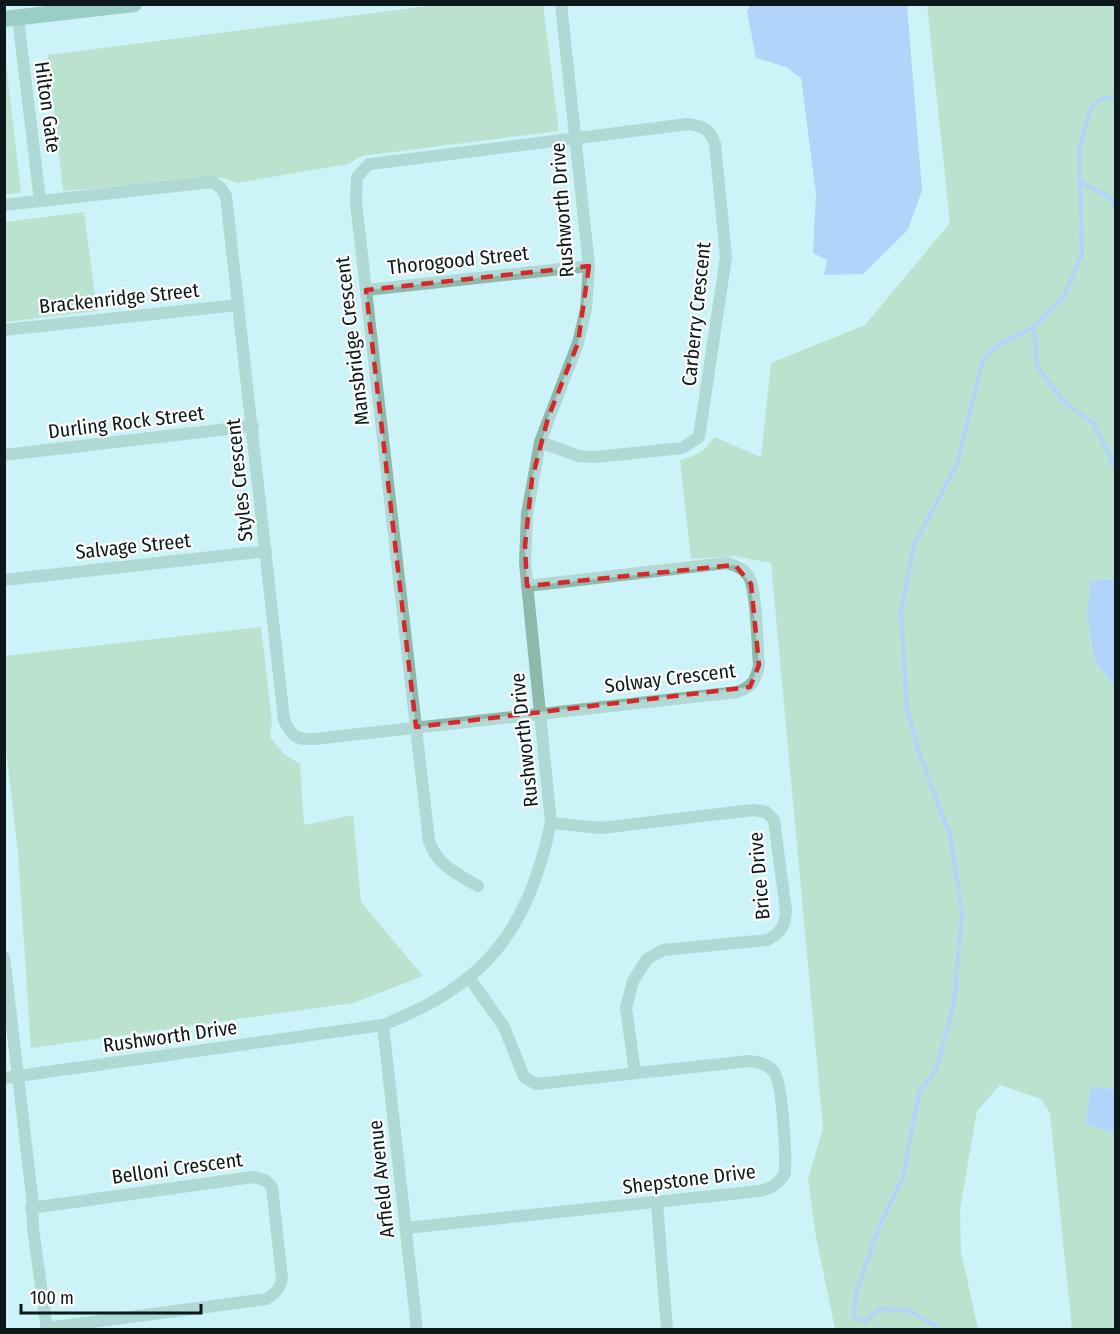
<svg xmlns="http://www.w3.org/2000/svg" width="1120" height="1334" viewBox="0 0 1120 1334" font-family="'Fira Sans Condensed',sans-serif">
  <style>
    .green { fill: #a6cf9b }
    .water { fill: #96b0fc }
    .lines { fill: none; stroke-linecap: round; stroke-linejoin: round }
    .stream { stroke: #96b0fc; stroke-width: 4 }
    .minor { stroke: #8eb8aa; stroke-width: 12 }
    .secondary { stroke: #5c9f8a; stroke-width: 16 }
    .marked { fill: none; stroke: #d62828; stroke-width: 4.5; stroke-dasharray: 12 8; stroke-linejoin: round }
    .labels { text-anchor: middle; stroke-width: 4.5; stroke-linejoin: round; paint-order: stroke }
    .street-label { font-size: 20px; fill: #0b191b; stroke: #fff }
  </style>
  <rect width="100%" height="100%" fill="#ccf3f7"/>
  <g class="green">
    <path d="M435 5H543L559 131 362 156 348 164 237 183 224 178 63 191 48 55Z"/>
    <path d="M927 5H1115L1116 579 1091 580 1095 661 1115 687 1116 1089 1090 1087 1086 1124 1107 1130 1115 1136V1329H1072L1050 1113 1041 1099 1000 1085 977 1111 960 1208 961 1252 978 1329H835L816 1237 808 1179 823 1128 771 563 735 556 691 559 680 460C696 456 705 451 714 437L761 457 771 363 865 325 950 223Z"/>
    <path d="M4 46 21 193 5 194H4Z"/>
    <path d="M84 212 97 311 5 322V222Z"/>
    <path d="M261 627 272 722 270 737 284 754 300 764 304 825 353 815 361 902 423 976 353 1003 31 1048 18 853 5 739V656Z"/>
  </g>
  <g class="water">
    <path d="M751 4 907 5 922 190 908 230 863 274 824 275 827 260 813 253 816 194 801 78 786 67 756 58 747 11Z"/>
    <path d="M1115 579H1116L1115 687 1095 661 1087 614 1091 580Z"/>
    <path d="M1090 1087 1115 1089V1136L1106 1130 1086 1124Z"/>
  </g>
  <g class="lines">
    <g class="stream">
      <path d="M1080 182 1110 198 1116 209"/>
      <path d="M1034 327 1037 366 1064 402 1093 423 1116 469"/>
      <path d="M935 1330 936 1326 908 1310 879 1309 865 1322 854 1316 856 1292 879 1227 903 1177 919 1093 936 1070 954 1003 962 913 950 835 918 750 907 708 901 611 914 545 957 464 983 360 998 345 1034 327 1064 296 1082 254 1079 150 1090 110 1098 100 1116 97"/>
    </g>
    <g class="minor">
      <path d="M18 18 40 201"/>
      <path d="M4 205 212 182 221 188 226 196 284 720C291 736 297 740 314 739L738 692C752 686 756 681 759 665 757 647 757 591 749 577 744 568 735 565 726 563L527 586"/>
      <path d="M366 290 589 266"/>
      <path d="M4 330 238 305"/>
      <path d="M4 455 253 426"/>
      <path d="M4 580 266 551"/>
      <path d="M551 823 601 828 753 810 766 812 774 820 786 911C785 926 781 933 767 940L663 950 647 959 633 981 626 1008 635 1073"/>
      <path d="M478 886C457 874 437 865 429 841L356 203 357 177 369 164 379 163 688 124C703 126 710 129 715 144L726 257 699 437 682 448 596 457 578 456 540 442"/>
      <path d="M4 957 32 1196 33 1228 47 1330"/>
      <path d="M383 1025 417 1330"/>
      <path d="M4 1078 383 1025C487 984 527 931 551 823L525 563 527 514 540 442 578 343 586 309 589 266 561 4"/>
      <path d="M657 1203 667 1330"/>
      <path d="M31 1208 253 1177 265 1180 272 1187 282 1278C280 1289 276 1293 266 1299L47 1328"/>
      <path d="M406 1228 760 1191C773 1188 778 1184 785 1173 786 1156 783 1084 774 1072 768 1064 759 1062 749 1061L536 1084 524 1077 504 1027 470 979"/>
    </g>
    <path class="secondary" d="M4 19 134 4"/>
  </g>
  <path d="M0 0H1120V1334H0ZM589 266 578 343 548 418 532 479 525 546 527 586 735 565 751 584 759 665 750 687 416 727 366 290Z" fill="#ccf3f7" fill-opacity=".55" fill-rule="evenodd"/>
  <path class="marked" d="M589 266 578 343 548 418 532 479 525 546 527 586 735 565 751 584 759 665 750 687 416 727 366 290Z"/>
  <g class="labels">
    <g class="street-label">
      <text transform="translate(48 107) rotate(82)" y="7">Hilton Gate</text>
      <text transform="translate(562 210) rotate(-94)" y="7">Rushworth Drive</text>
      <text transform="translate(458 260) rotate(-6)" y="7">Thorogood Street</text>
      <text transform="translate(119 298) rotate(-6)" y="7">Brackenridge Street</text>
      <text transform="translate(696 314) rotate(-84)" y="7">Carberry Crescent</text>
      <text transform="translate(352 341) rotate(-97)" y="7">Mansbridge Crescent</text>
      <text transform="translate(126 422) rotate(-7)" y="7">Durling Rock Street</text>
      <text transform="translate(239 480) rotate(-96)" y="7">Styles Crescent</text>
      <text transform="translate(133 546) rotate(-6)" y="7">Salvage Street</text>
      <text transform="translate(670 678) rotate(-7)" y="7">Solway Crescent</text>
      <text transform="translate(524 740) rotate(-96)" y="7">Rushworth Drive</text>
      <text transform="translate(759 876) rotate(-95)" y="7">Brice Drive</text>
      <text transform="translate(170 1036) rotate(-8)" y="7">Rushworth Drive</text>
      <text transform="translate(177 1168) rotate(-8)" y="7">Belloni Crescent</text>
      <text transform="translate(381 1179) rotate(-96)" y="7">Arfield Avenue</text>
      <text transform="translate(689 1179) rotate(-7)" y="7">Shepstone Drive</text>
    </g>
  </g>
  <rect width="1120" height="1334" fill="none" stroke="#0b191b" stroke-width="12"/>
  <path d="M21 1304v9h180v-9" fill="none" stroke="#0b191b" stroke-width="3"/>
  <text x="30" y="1304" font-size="18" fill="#0b191b" stroke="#ffffff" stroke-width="4.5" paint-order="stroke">100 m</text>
</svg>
